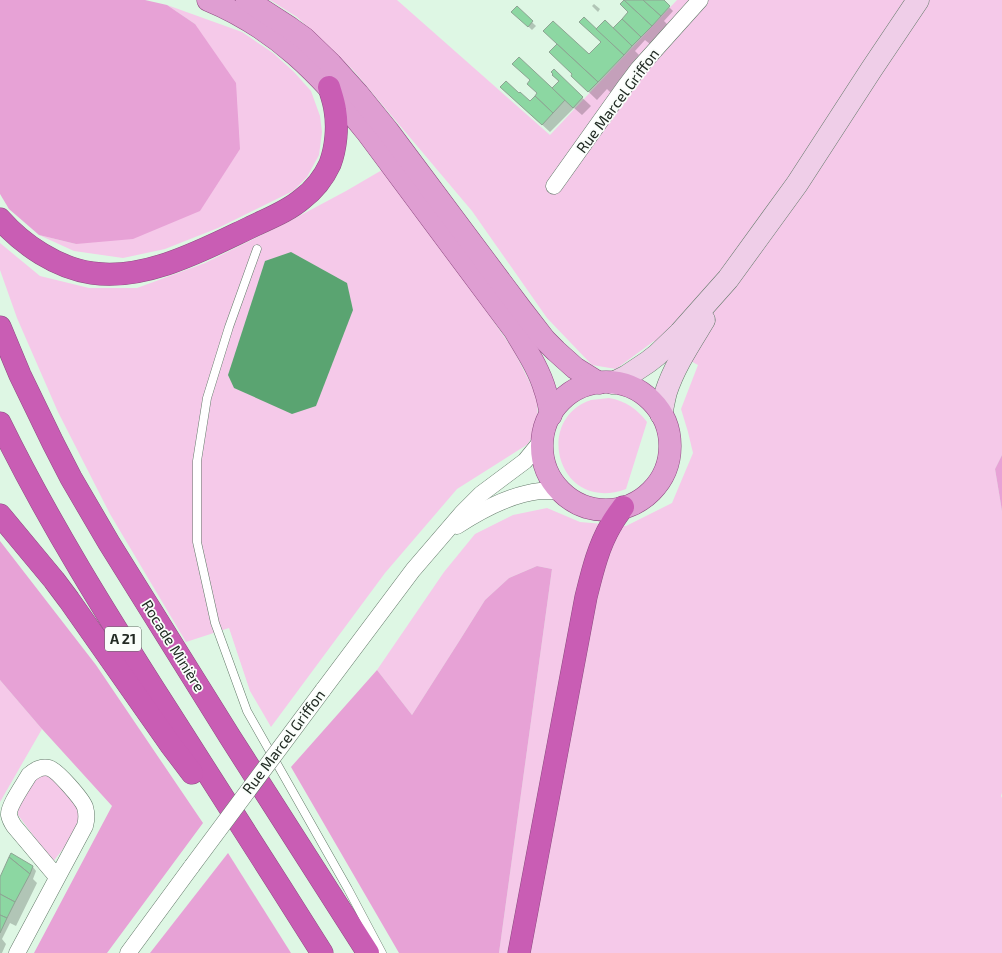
<svg xmlns="http://www.w3.org/2000/svg" width="1002" height="953" viewBox="0 0 1002 953" font-family="'Exo 2',sans-serif">
  <style>
    .green { fill: #f5c9e9 }
    .forest { fill: #e7a2d6 }
    .water { fill: #5aa471 }
    .shadow { fill: #0003 }
    .building { fill: #8cd7a2; stroke: #8da493 }
    .lines { fill: none; stroke-linecap: round; stroke-linejoin: round }
    .service-casing { stroke: #637969; stroke-width: 9 }
    .minor-casing { stroke: #637969; stroke-width: 17 }
    .secondary-casing { stroke: #637969; stroke-width: 23 }
    .primary-casing { stroke: #8f4c82; stroke-width: 23 }
    .motorway-casing { stroke: #8f4c82; stroke-width: 23 }
    .service { stroke: #fff; stroke-width: 8 }
    .minor { stroke: #fff; stroke-width: 16 }
    .secondary { stroke: #efcee8; stroke-width: 22 }
    .primary { stroke: #df9ed2; stroke-width: 22 }
    .motorway { stroke: #c95db4; stroke-width: 22 }
    .minor-bridge-casing { stroke: #637969; stroke-width: 17; stroke-linecap: butt }
    .minor-bridge { stroke: #fff; stroke-width: 16 }
    .labels { text-anchor: middle; stroke-width: 3.5; stroke-linejoin: round; paint-order: stroke }
    .shield { fill: #f9fefa; stroke: #626a64; stroke-width: 1 }
    .shield-label { font-size: 14px; font-weight: bold; fill: #222b24 }
    .street-label { font-size: 15px; fill: #222b24; stroke: #f9fefa }
  </style>
  <rect width="100%" height="100%" fill="#def7e4"/>
  <g class="green">
    <path d="M270 0H397L550 135 677 0H1002V455L995 469 1002 511V793L1001 796 1002 798V953H499L552 569 537 566 509 578 485 600 458 643 412 715 377 670 444 572 475 534 513 515 547 508 580 522 626 526 672 503 693 453 688 432 681 409 698 365 654 341 616 369 592 365 547 318 472 211 353 70 297 17Z"/>
    <path d="M167 5 242 32 273 53 294 72 311 91 320 116 322 132 319 155 307 177 293 191 218 228 165 249 123 258 74 251 39 235 76 244 195 24Z"/>
    <path d="M382 170 458 270 514 351 537 397 538 424 528 444 457 489 385 573 271 727 250 691 229 628 186 642 110 514 58 412 17 318 0 270V243L40 276 89 288H137L205 263 288 222 346 191Z"/>
    <path d="M609 398C626 401 637 409 647 422L626 489C559 514 532 420 591 400 597 399 603 399 609 398Z"/>
    <path d="M0 680 42 729 0 802Z"/>
    <path d="M41 775C54 776 57 782 65 791 69 797 76 802 79 808 86 823 62 850 53 862L18 815V804L35 779Z"/>
  </g>
  <g class="forest">
    <path d="M0 0H145L167 5 195 24 236 83 240 149 200 211 133 239 76 244 39 235 9 209 0 194Z"/>
    <path d="M1002 455V511L995 469Z"/>
    <path d="M0 541 96 665 203 823 107 953H34L112 806 42 729 0 680Z"/>
    <path d="M537 566 552 569 499 953H399L291 767 377 670 412 715 458 643 485 600 509 578Z"/>
    <path d="M228 853 291 953H150Z"/>
  </g>
  <path class="water" d="M291 252 347 283 353 310 316 406 292 414 234 388 228 375 265 261Z"/>
  <g class="shadow">
    <path d="M625 0H662L673 11 664 21 668 25 650 44 645 40 635 51 639 55 631 64 635 68 611 93 607 89 597 100 572 76 574 74 551 52 558 44 589 56 602 42 596 31 613 28 629 12Z"/>
    <path d="M594 4 600 9 598 12 592 6Z"/>
    <path d="M517 8 536 26 532 30 513 12Z"/>
    <path d="M554 71 591 106 582 115 574 108 550 132 510 95 519 94 530 102 552 89 559 82 553 75Z"/>
    <path d="M12 855 33 867 36 871 33 879 37 883 16 926 10 923 2 939 6 944 2 953H0V879Z"/>
  </g>
  <g class="building">
    <path d="M624 0 652 26 641 37 622 19 628 12 620 4Z"/>
    <path d="M624 0H643L661 16 652 26Z"/>
    <path d="M643 0H664L670 6 661 16Z"/>
    <path d="M517 6 533 21 528 27 511 12Z"/>
    <path d="M584 17 624 55 598 82 543 31 553 21 589 54 601 42 579 22Z"/>
    <path d="M622 19 641 37 632 46 613 28Z"/>
    <path d="M605 20 632 46 624 55 596 29Z"/>
    <path d="M557 44 598 82 588 92 571 76 572 74 549 52Z"/>
    <path d="M519 57 565 100 553 113 535 96 537 93 527 84 530 80 512 64Z"/>
    <path d="M554 69 583 97 573 108 552 88 559 81 552 75 553 74 551 72Z"/>
    <path d="M506 81 519 93 520 92 530 101 535 96 553 113 542 125 500 87Z"/>
    <path d="M11 853 33 866 30 874 9 857Z"/>
    <path d="M9 857 30 874 15 902 0 894V877Z"/>
    <path d="M0 894 15 902 7 918 0 915Z"/>
    <path d="M0 915 7 918 0 933Z"/>
  </g>
  <g class="lines">
    <defs>
      <path id="service" d="M257 249 229 327 207 398 197 461V542L215 623 247 711 348 889 382 953"/>
      <g id="minor">
        <path d="M554 186 626 85 638 69 700 0"/>
        <path d="M457 526C480 511 512 494 540 491 547 491 555 491 562 492"/>
        <path d="M323 690 413 570 462 513 481 494 525 461 543 439"/>
        <path d="M17 953 85 826C87 819 87 814 85 807 82 799 57 770 49 768 41 766 35 770 29 775 24 784 8 806 9 815 10 820 12 823 14 826L57 877"/>
        <path d="M128 953 192 866"/>
      </g>
      <g id="secondary">
        <path d="M613 383 627 376 648 362 657 355 680 333 728 279 797 184 871 70 918 0"/>
        <path d="M661 414C663 407 664 399 666 392 674 367 690 343 704 320"/>
      </g>
      <g id="primary">
        <path d="M208 0C276 28 321 75 366 131L515 331C526 350 539 369 545 390 548 398 549 406 551 415"/>
        <path d="M247 0 290 28 304 38 331 64 358 94 388 131 521 309 545 340 556 351 575 368 599 383"/>
        <circle cx="606" cy="446" r="64"/>
      </g>
      <g id="motorway">
        <path d="M0 219C23 245 57 268 92 273 145 281 203 250 249 228 267 219 287 212 302 199 314 190 324 177 330 164 336 148 338 127 335 110 334 102 331 94 329 87"/>
        <path d="M0 327 20 375 53 443 71 478 109 543 230 737 368 953"/>
        <path d="M0 423C49 523 108 617 168 711 219 791 271 872 322 953"/>
        <path d="M0 515 54 580 69 600 170 744 192 773"/>
        <path d="M519 953 586 597C592 573 598 547 611 525 614 519 619 513 623 507"/>
      </g>
    </defs>
    <use href="#service" class="service-casing"/>
    <use href="#minor" class="minor-casing"/>
    <use href="#secondary" class="secondary-casing"/>
    <use href="#primary" class="primary-casing"/>
    <use href="#motorway" class="motorway-casing"/>
    <use href="#service" class="service"/>
    <use href="#minor" class="minor"/>
    <use href="#secondary" class="secondary"/>
    <use href="#primary" class="primary"/>
    <use href="#motorway" class="motorway"/>
    <defs>
      <path id="minor-bridge" d="M192 866 323 690"/>
    </defs>
    <use href="#minor-bridge" class="minor-bridge-casing"/>
    <use href="#minor-bridge" class="minor-bridge"/>
  </g>
  <g class="labels">
    <rect class="shield" x="105" y="627" width="36" height="24" rx="3"/>
    <g class="shield-label">
      <text x="123" y="644">A 21</text>
    </g>
    <g class="street-label">
      <text transform="translate(618 101) rotate(-53)" y="5">Rue Marcel Griffon</text>
      <text transform="translate(173 646) rotate(58)" y="5">Rocade Minière</text>
      <text transform="translate(284 742) rotate(-53)" y="5">Rue Marcel Griffon</text>
    </g>
  </g>
</svg>
